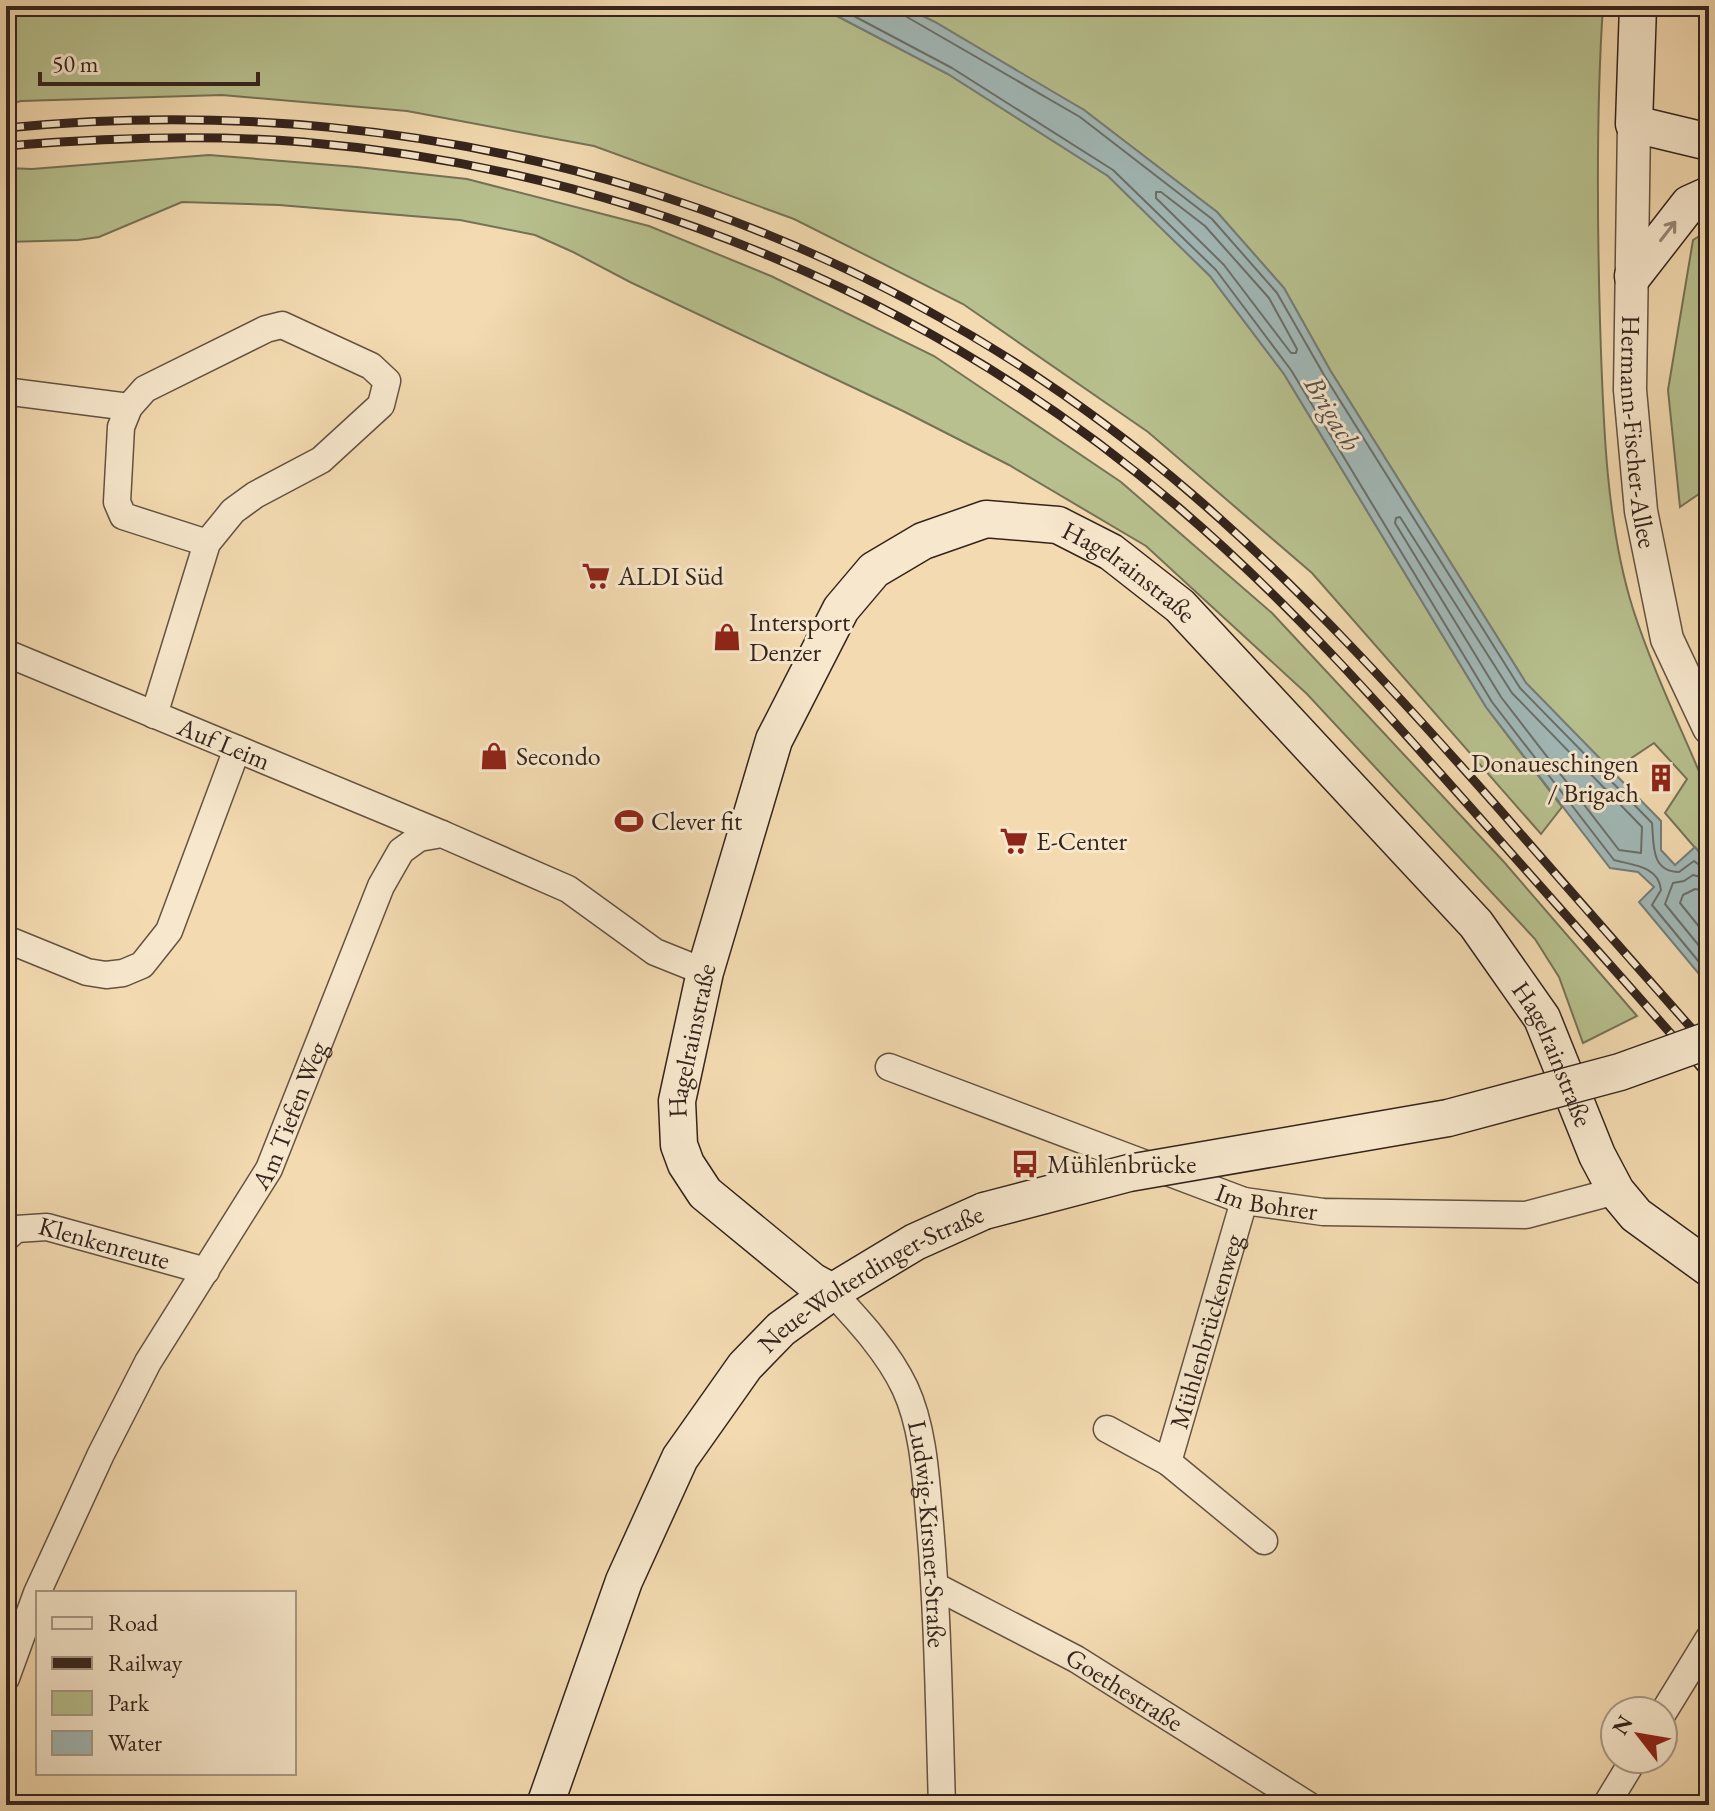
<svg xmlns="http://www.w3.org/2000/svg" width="1715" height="1811" viewBox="0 0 1715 1811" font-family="'EB Garamond',serif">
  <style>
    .green { fill: #b7c08e; stroke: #767256; stroke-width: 2 }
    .water { fill: #a1b8b7; stroke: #757d79; stroke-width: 2 }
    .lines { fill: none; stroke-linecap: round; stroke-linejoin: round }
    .shore { stroke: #6a6e6a; stroke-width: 2 }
    .minor-casing { stroke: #645242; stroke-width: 29 }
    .tertiary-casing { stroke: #645242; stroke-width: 35 }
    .secondary-casing { stroke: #34241d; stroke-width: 39 }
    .minor { stroke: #f7e7cc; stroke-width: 26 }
    .tertiary { stroke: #f7e7cc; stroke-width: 32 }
    .secondary { stroke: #f7e7cc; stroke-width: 36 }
    .rail-casing { stroke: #34241d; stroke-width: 9 }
    .rail { stroke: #f7e7cc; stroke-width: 6; stroke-dasharray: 18; stroke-linecap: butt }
    .secondary-bridge-casing { stroke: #34241d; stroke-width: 39; stroke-linecap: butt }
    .secondary-bridge { stroke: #f7e7cc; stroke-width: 36 }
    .oneway { stroke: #968674 }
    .labels { text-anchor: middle; stroke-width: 6; stroke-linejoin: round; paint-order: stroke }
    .street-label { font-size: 26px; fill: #34241d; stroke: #f7e7cc }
    .poi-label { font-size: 26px; fill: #34241d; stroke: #f7e7cc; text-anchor: start }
    .water-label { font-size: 28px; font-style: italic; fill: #55504b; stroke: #f7e7cc }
  </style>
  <rect width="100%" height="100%" fill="#f3dab0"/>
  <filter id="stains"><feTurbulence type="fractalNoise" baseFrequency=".0025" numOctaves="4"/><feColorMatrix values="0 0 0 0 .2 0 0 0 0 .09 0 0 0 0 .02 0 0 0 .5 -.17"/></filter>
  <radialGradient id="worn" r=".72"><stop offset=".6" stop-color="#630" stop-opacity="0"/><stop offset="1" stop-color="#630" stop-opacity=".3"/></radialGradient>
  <g class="green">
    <path d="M6 6H818L948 74 1108 176 1210 276 1284 374 1486 707 1562 807 1541 834 1312 573 1148 432 963 304 794 219 594 146 407 111 222 95 21 101 6 105Z"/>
    <path d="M903 6H1603C1596 111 1597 216 1600 321 1603 414 1605 520 1633 609 1652 668 1680 726 1704 783L1709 805V864L1665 813 1687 779 1654 743 1612 771 1526 683 1330 370 1284 288 1217 212 1084 110Z"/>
    <path d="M209 155 357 167 467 179 649 226 771 276 934 356 1121 482 1272 613 1504 862 1637 1016 1583 1043 1559 977 1535 939 1307 694 1146 546 1009 465 903 411 630 282 573 252 535 235 460 220 279 205 182 202 99 237 78 240 6 242V168L32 169Z"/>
    <path d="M1709 230V487L1680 507 1668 390 1693 240Z"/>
  </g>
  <path class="water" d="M818 6H903L935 22 1084 110 1217 212 1284 288 1330 370 1526 683 1661 821V850L1675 865 1695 847 1709 864V986L1639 902 1654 887 1638 872 1610 868 1486 707 1284 374 1210 276 1108 176 948 74Z"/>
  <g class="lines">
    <g class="shore">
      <path d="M835 6 952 68 1113 170 1216 270 1291 370 1492 702 1614 860C1632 865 1659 866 1661 890L1652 905 1709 974"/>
      <path d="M902 6 907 17 1080 117 1212 219 1277 293 1324 375 1520 688 1652 823C1654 842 1650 872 1679 872L1694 861 1703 868 1709 869"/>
      <path d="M1156 192H1161L1205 226 1269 298 1297 349 1296 353H1291L1224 265 1156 198Z"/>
      <path d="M1400 517 1512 693 1642 827 1641 853 1619 850 1501 697 1395 523 1396 518Z"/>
      <path d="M1709 879 1693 875 1684 881 1673 883 1665 904 1709 958"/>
      <path d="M1709 891 1695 889 1683 895 1680 903 1709 939"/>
    </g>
    <defs>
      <g id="minor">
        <path d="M12 392 129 407"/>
        <path id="s1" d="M6 653 442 834"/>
        <path d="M154 715 207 543 233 511 255 495 321 460 381 405 387 381 371 366 282 325 266 329 145 389 129 407 121 427 117 502 123 516 207 543"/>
        <path d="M6 939 87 972 106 975 123 973 142 965 169 931 237 749"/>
        <path id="s2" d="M889 1067 1244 1201 1323 1212 1526 1215 1616 1191"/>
        <path id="s3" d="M6 1238 16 1229 47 1227 206 1271"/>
        <path id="s4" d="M832 1292C859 1321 888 1352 905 1388 924 1429 926 1481 930 1525 938 1618 939 1712 942 1805"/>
        <path d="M1107 1429 1168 1462 1264 1541"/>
        <path id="s5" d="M1168 1462 1244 1201"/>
        <path id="s6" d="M935 1586 1076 1659 1308 1805"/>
        <path id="s7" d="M6 1678 37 1593 101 1454 148 1362 269 1169 381 886 401 851 419 838 442 834 568 889 655 952 705 972"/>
        <path d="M1663 1713 1709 1638"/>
        <path d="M1606 1805 1634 1759"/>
      </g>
      <g id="tertiary">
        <path id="s8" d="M1634 124 1630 390 1641 511 1667 639 1709 728"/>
      </g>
      <g id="secondary">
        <path d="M1638 6 1634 124 1709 142"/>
        <path d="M1633 276 1689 204 1709 195"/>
        <path id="s9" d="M832 1292 812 1281 705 1193 686 1164 679 1145 677 1101 705 972 774 740 841 609 874 570 923 541 986 519 1058 525 1111 552 1180 606 1476 924 1542 1018 1597 1155 1616 1191 1636 1215 1709 1268"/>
        <path id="s10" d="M545 1805 624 1581 680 1458 745 1366 781 1329 832 1292 915 1242 984 1211"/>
      </g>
    </defs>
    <use href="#minor" class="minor-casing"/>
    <use href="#tertiary" class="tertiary-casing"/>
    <use href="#secondary" class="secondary-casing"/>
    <use href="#minor" class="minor"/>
    <use href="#tertiary" class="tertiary"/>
    <use href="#secondary" class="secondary"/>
    <defs>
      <g id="rail">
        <path d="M6 128C439 85 862 210 1193 495 1304 591 1403 700 1500 810 1569 890 1639 969 1709 1048"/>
        <path d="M6 146C105 138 204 134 303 142 624 169 934 297 1178 507 1285 598 1378 703 1471 808 1550 897 1630 987 1709 1077"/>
      </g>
    </defs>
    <use href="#rail" class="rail-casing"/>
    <use href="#rail" class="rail"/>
    <defs>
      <path id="secondary-bridge" d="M984 1211 1129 1173 1448 1118 1620 1072 1709 1040"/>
    </defs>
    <use href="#secondary-bridge" class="secondary-bridge-casing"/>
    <use href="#secondary-bridge" class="secondary-bridge"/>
  </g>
  <defs><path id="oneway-shaft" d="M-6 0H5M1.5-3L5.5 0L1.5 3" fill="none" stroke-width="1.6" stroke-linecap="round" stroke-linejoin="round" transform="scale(2)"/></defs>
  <use class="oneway" href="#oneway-shaft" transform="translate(1668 231) rotate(-52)"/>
  <defs>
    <symbol id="supermarket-bare" viewBox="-9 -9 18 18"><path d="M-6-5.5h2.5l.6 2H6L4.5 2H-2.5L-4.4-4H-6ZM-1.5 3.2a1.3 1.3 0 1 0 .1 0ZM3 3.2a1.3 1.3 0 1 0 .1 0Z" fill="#8f2418" stroke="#f7e7cc" stroke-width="2.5" paint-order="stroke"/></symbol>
    <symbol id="shop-bare" viewBox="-9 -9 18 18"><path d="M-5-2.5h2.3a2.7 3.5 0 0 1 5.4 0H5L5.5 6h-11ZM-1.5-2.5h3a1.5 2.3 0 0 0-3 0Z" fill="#8f2418" stroke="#f7e7cc" stroke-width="2.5" paint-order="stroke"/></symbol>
    <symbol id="building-bare" viewBox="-9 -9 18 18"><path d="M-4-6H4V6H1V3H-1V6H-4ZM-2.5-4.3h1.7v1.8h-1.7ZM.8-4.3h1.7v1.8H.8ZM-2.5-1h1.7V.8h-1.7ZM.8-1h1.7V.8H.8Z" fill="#8f2418" stroke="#f7e7cc" stroke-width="2.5" paint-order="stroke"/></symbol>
    <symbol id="stadium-bare" viewBox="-9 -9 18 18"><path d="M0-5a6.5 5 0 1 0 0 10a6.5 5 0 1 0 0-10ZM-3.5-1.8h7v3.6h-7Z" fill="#8f2418" stroke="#f7e7cc" stroke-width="2.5" paint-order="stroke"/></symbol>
    <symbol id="bus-bare" viewBox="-9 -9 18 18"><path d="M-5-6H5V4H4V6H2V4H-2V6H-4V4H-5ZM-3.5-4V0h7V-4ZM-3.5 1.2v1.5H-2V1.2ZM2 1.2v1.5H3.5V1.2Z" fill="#8f2418" stroke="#f7e7cc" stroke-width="2.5" paint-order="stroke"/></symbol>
  </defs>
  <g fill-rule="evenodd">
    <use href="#supermarket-bare" x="576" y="556" width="40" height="40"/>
    <use href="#shop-bare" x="707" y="617" width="40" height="40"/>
    <use href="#shop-bare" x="474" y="736" width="40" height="40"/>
    <use href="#building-bare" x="1641" y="758" width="40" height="40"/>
    <use href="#stadium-bare" x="609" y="801" width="40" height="40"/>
    <use href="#supermarket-bare" x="994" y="821" width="40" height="40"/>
    <use href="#bus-bare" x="1005" y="1144" width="40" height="40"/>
  </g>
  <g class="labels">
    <g class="street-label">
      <text dy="9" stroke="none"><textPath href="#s8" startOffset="308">Hermann-Fischer-Allee</textPath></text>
      <text dy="9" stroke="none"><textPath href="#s9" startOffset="1114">Hagelrainstraße</textPath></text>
      <text dy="9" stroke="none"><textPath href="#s1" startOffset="236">Auf Leim</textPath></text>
      <text dy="9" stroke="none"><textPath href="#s9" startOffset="322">Hagelrainstraße</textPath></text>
      <text dy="9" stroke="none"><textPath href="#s9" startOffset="1762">Hagelrainstraße</textPath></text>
      <text dy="9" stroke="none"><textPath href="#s7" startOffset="632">Am Tiefen Weg</textPath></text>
      <text dy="9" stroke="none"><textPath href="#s2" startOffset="402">Im Bohrer</textPath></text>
      <text dy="9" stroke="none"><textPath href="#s3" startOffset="104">Klenkenreute</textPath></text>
      <text dy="9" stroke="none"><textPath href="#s10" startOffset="640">Neue-Wolterdinger-Straße</textPath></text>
      <text dy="9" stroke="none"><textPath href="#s5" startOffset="136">Mühlenbrückenweg</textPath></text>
      <text dy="9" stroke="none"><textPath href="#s4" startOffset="270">Ludwig-Kirsner-Straße</textPath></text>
      <text dy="9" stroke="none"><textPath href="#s6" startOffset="216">Goethestraße</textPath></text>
    </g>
    <g class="poi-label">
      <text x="618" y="585">ALDI Süd</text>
      <text x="749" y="631">Intersport<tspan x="749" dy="30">Denzer</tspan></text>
      <text x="516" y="765">Secondo</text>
      <text x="1639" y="772" text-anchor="end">Donaueschingen<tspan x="1639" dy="30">/ Brigach</tspan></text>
      <text x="651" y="830">Clever fit</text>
      <text x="1036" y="850">E-Center</text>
      <text x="1047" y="1173">Mühlenbrücke</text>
    </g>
    <g class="water-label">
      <text transform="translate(1333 413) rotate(59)" y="10">Brigach</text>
    </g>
  </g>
  <rect width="1715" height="1811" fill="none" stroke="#f3dab0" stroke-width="32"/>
  <rect x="8" y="8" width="1699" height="1795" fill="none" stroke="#34241d" stroke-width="4"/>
  <rect x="16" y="16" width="1683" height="1779" fill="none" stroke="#34241d" stroke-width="2"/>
  <rect x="36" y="1591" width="260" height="184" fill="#f7e7cc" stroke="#a99986" stroke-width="2"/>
  <rect x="52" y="1617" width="40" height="12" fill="#f7e7cc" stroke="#a99986" stroke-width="2"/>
  <text x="108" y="1631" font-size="24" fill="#34241d">Road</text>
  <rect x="52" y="1657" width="40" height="12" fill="#34241d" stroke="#a99986" stroke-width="2"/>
  <text x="108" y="1671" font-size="24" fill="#34241d">Railway</text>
  <rect x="52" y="1691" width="40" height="24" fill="#b7c08e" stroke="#a99986" stroke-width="2"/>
  <text x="108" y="1711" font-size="24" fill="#34241d">Park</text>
  <rect x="52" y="1731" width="40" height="24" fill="#a1b8b7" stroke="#a99986" stroke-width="2"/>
  <text x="108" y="1751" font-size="24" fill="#34241d">Water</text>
  <g transform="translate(1639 1735) rotate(301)"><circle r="38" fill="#f7e7cc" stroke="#a99986" stroke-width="2"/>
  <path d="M0-6L14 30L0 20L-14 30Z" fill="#8f2418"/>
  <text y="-12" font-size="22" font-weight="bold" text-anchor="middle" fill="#34241d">N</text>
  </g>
  <path d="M40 72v12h218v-12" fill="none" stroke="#34241d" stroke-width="4"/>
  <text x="52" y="72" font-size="24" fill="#34241d" stroke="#f7e7cc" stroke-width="6" paint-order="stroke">50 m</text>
  <rect width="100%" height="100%" filter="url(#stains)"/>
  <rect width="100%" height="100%" fill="url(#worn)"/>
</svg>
